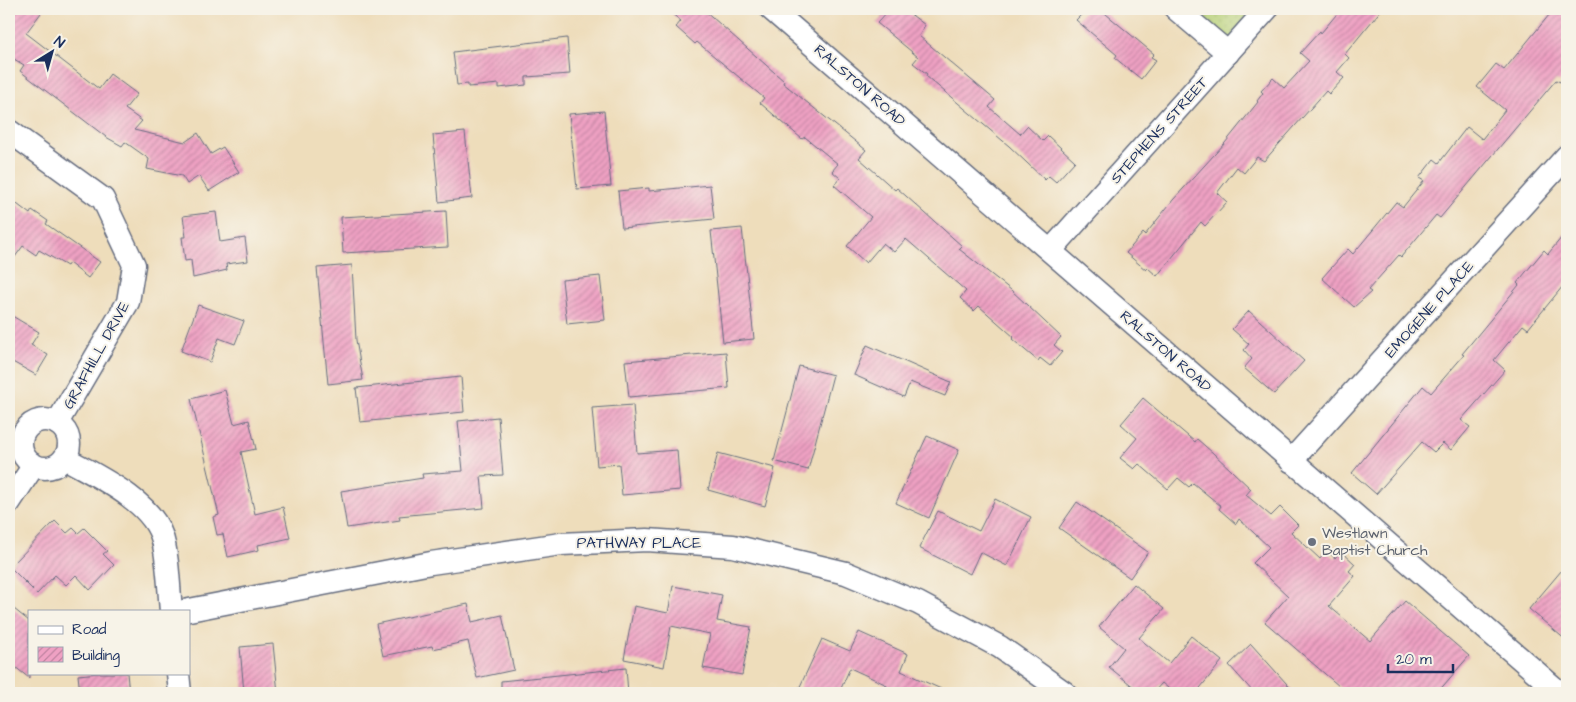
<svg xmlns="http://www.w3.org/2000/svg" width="1576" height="702" viewBox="0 0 1576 702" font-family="'Architects Daughter',sans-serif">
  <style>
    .green { fill: url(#green-dots); stroke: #68806a }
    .building { fill: url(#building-hatch) }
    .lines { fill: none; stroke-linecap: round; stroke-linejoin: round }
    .minor-casing { stroke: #656c7f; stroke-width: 25 }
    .minor { stroke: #fff; stroke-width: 22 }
    .worship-dot { fill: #6b7280; stroke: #f7f3e8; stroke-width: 2 }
    .labels { text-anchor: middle; stroke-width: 4; stroke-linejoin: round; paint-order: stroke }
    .street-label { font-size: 15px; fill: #1b2f5e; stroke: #f7f3e8 }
    .worship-label { font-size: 15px; fill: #5b616d; stroke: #f7f3e8; text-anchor: start }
  </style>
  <defs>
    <pattern id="green-dots" width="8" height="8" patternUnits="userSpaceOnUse" patternTransform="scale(1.25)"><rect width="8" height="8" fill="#b6d076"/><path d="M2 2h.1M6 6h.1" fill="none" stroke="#9cb368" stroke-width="1.8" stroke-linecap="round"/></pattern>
    <pattern id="building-hatch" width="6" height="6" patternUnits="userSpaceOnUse" patternTransform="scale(1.25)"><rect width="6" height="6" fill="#efa1c3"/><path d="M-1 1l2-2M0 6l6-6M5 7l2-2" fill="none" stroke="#c184a2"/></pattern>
  </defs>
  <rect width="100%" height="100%" fill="#f7f3e8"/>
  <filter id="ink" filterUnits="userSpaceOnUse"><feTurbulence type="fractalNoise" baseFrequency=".02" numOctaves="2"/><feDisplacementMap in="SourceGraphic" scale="10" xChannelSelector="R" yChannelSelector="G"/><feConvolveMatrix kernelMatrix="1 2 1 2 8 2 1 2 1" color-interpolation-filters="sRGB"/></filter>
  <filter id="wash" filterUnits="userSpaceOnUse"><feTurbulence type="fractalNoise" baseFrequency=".0096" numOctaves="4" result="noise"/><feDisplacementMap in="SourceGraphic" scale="20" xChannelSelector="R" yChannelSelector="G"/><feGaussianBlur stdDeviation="1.12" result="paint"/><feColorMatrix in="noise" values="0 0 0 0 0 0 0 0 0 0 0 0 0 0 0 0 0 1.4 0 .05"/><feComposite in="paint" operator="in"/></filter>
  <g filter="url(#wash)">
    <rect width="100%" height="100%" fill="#edb"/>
    <path class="green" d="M1176 9H1267L1228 53Z"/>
    <g id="blocks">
      <g class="building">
        <path d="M9 9H44L26 33 99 89 110 74 137 94 125 109 142 121 134 130 185 142 198 133 211 154 223 147 239 172 209 191 199 176 187 184 182 176 147 169 149 159 125 142 122 146 106 137 20 71 24 65 9 56Z"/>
        <path d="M666 9H703L784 81 783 83 866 150 859 158 895 190 897 188 962 246 959 249 1011 290 1061 337 1054 345 1062 352 1050 366 1040 358 1038 361 1012 339 1014 337 979 306 974 311 960 298 966 291 906 239 894 252 883 243 866 263 847 246 871 217 834 185 840 178 832 171 838 164 805 137 802 139 760 103 764 98 697 42 695 44 676 27 681 21Z"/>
        <path d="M890 9H904L925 25 919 36 995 100 989 107 1020 134 1027 126 1043 141 1048 136 1075 161 1056 182 1049 176 1045 180 1009 146 926 76 927 74 913 63 918 57 877 23Z"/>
        <path d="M1087 9H1100L1154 54 1151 57 1156 60 1141 79 1115 58 1117 55 1076 20Z"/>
        <path d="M1341 9H1382L1345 54 1349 58 1337 72 1344 78 1329 94 1326 91 1264 161 1257 157 1244 173 1237 167 1217 193 1227 202 1205 226 1201 222 1157 276 1148 268 1146 270 1126 253 1143 233 1145 235 1173 200 1225 143 1258 102 1257 101 1263 93 1261 91 1273 78 1284 88 1309 61 1300 53 1320 31 1321 33Z"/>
        <path d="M1554 9H1567V73L1560 82 1556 80 1440 218 1436 215 1401 257 1399 255 1368 290 1371 292 1354 307 1322 278 1348 249 1353 254 1396 202 1403 207 1424 181 1419 178 1434 159 1439 163 1467 127 1482 139 1505 110 1477 87 1496 64 1504 70Z"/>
        <path d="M567 38 570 74 526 77V85L499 88V84L468 87V84L457 85 453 52Z"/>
        <path d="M604 111 611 186 577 189 569 114Z"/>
        <path d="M465 132 472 198 439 202 433 135Z"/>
        <path d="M710 185 714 219 622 228 618 191 649 188V191Z"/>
        <path d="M9 198 30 214 32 210 48 221 46 224 100 262 88 278 69 263 67 266 39 250 36 255 23 246 9 265Z"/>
        <path d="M446 211 448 247 343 253 341 217Z"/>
        <path d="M216 212 220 242 245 238 248 261 226 264 227 270 193 278 191 260 185 261 182 237H186L183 216Z"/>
        <path d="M742 228 754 339 723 342 711 231Z"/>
        <path d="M1567 231V281L1528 329 1523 325 1494 360 1505 370 1461 420 1470 427 1451 450 1443 443 1434 452 1422 442 1376 494 1352 473 1423 386 1431 393 1464 355 1462 354 1519 285 1517 283 1544 250 1548 254Z"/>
        <path d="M352 265 356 340 363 380 328 384 317 268Z"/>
        <path d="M600 276 605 320 567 324 562 280Z"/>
        <path d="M198 305 244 321 235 344 219 338 210 362 181 351Z"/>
        <path d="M1249 311 1304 361 1274 394 1244 368 1252 359 1244 350 1249 344 1232 329Z"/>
        <path d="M9 314 39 332 31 345 48 355 36 375 9 360Z"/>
        <path d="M867 345 951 382 945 396 910 382 904 397 854 375Z"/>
        <path d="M726 352 729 388 629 397 625 361Z"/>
        <path d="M799 366 833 375 808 470 774 461Z"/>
        <path d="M461 377 464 412 360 422 356 388Z"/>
        <path d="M225 390 234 424 249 420 256 449 241 452 255 514 283 507 290 538 258 545 259 550 228 557 223 534 217 535 213 517 219 515 191 399Z"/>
        <path d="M1143 398 1195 442 1197 439 1213 453 1251 489 1246 495 1271 516 1280 507 1298 525 1291 532 1320 559 1326 551 1335 558 1341 551 1355 564 1349 571 1355 576 1329 606 1370 641 1405 601 1469 656 1437 693H1347L1265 622 1288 596 1253 563 1269 547 1239 519 1236 524 1219 509 1221 506 1193 483 1189 487 1178 478 1168 489 1139 464 1134 469 1120 458 1137 438 1121 424Z"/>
        <path d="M633 405 637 453 677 450 680 490 622 495 619 464 597 466 592 408Z"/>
        <path d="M498 417 503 475 481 476 484 508 399 516 400 520 347 528 341 491 423 478 422 474 463 471 458 421Z"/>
        <path d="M927 436 959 450 929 518 896 503Z"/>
        <path d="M718 453 775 468 765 506 708 490Z"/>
        <path d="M995 499 1031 517 1007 566 980 552 970 574 919 548 938 511 979 531Z"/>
        <path d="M1077 502 1148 552 1130 578 1059 528Z"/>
        <path d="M55 521 67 533 73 528 78 533 84 528 107 551 103 554 114 565 90 590 76 575 66 585 55 575 37 594 10 567Z"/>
        <path d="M1567 564V641L1529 609Z"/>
        <path d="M1134 584 1164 609 1139 638 1169 663 1191 636 1222 661 1196 693H1174L1162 683 1153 693H1141L1109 667 1124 648 1099 627Z"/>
        <path d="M673 586 722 595 717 621 751 627 742 675 703 668 710 634 671 626 664 667 624 659 634 606 668 613Z"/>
        <path d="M468 604 472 622 502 615 514 670 477 678 468 641 433 649 432 646 383 656 376 624Z"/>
        <path d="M9 605 29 621V678L9 662Z"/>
        <path d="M859 632 908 654 901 671 950 693H883L887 685 850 668 839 693H797L822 639 850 651Z"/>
        <path d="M273 644 278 693H244L240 647Z"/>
        <path d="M1251 644 1295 693H1254L1229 665Z"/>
        <path d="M626 668 628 693H501V681Z"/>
        <path d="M99 673H127L129 693H80L78 675Z"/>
      </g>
    </g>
  </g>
  <g filter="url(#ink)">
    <use href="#blocks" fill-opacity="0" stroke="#656c7f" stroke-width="1"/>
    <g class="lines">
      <defs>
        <g id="minor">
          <path d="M771 9 1560 693"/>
          <path d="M1176 9 1228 53"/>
          <path d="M9 131 103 199 134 265 128 302 57 423"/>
          <path d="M1051 250 1267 9"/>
          <circle cx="45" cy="444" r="24"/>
          <path d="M65 458C96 476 148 499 161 534 168 552 169 590 171 611"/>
          <path d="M1291 461 1567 156"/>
          <path d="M9 503 34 465"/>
          <path d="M184 611 431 563 561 544 647 540 733 546 846 573 918 603 1000 647 1065 693"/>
          <path d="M178 673 180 693"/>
        </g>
      </defs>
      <use href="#minor" class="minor-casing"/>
      <use href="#minor" class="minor"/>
    </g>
  </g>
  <circle class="worship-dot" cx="1312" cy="542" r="5"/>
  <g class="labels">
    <g class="street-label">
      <text transform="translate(860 85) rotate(41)" y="5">RALSTON ROAD</text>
      <text transform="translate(1159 130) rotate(-48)" y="5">STEPHENS STREET</text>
      <text transform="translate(1429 309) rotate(-48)" y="5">EMOGENE PLACE</text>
      <text transform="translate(1166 351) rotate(41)" y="5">RALSTON ROAD</text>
      <text transform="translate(96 355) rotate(-61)" y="5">GRAFHILL DRIVE</text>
      <text x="639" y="548">PATHWAY PLACE</text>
    </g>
    <g class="worship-label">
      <text x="1322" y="538">Westlawn<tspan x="1322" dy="17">Baptist Church</tspan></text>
    </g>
  </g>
  <rect width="1576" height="702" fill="none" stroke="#f7f3e8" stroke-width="30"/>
  <rect x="28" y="610" width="162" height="65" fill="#f7f3e8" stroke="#9fa5b1"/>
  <rect x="38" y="626" width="25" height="8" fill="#ffffff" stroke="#9fa5b1"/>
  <text x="72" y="634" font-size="15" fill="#1b2f5e">Road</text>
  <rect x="38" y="647" width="25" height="15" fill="url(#building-hatch)" stroke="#9fa5b1"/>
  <text x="72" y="660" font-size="15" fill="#1b2f5e">Building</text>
  <g transform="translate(52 52) rotate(37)" stroke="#f7f3e8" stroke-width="4" paint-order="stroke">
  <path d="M0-4L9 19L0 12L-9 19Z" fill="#1b2f5e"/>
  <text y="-8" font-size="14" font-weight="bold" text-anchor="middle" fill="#1b2f5e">N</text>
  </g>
  <path d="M1388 664v8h65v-8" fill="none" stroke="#1b2f5e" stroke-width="2.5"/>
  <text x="1396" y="664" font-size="15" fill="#1b2f5e" stroke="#f7f3e8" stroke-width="4" paint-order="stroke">20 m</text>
</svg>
